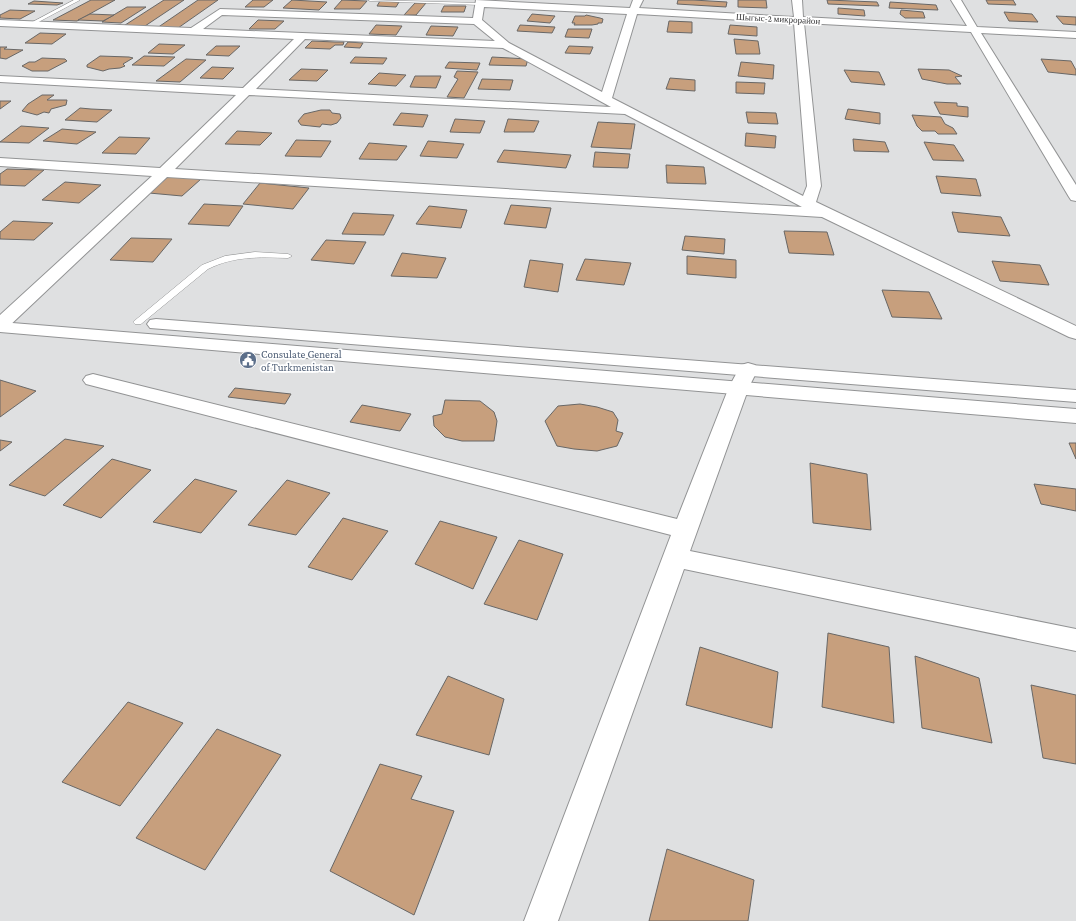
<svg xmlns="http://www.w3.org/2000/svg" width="1076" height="921" viewBox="0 0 1076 921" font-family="'Crimson Pro',serif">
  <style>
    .building { fill: #c79f7d; stroke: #686766 }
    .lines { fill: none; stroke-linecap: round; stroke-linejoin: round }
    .service-casing { stroke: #929394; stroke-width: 1 }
    .minor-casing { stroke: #929394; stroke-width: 2 }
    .tertiary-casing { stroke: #929394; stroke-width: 2 }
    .service { fill: #fff; fill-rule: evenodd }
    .minor { fill: #fff; fill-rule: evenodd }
    .tertiary { fill: #fff; fill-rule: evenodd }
    .labels { text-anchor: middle; stroke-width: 3.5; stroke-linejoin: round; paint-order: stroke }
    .far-street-label { font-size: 9px; fill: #373738; stroke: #fff }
    .service-label { font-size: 11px; fill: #4e5e75; stroke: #fff; text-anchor: start }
  </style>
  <rect width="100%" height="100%" fill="#dfe0e1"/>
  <g class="building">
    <path d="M91 0H115L77 21 53 20Z"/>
    <path d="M164 0H184L142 28 122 27Z"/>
    <path d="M198 0H218L178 28H157Z"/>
    <path d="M253 0H273L264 7H245Z"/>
    <path d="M292 0 327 2 319 10 283 8Z"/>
    <path d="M342 0 367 1 360 9H334Z"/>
    <path d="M678 0H693L727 2 726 7 677 4Z"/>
    <path d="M738 0H766L767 8 738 7Z"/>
    <path d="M827 0 877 2 879 6 828 4Z"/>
    <path d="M986 0H1013L1016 5 988 4Z"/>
    <path d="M34 1 63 3 57 5 28 4Z"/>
    <path d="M380 1 399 2 396 7 377 6Z"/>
    <path d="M890 2 936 5 938 10 889 8Z"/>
    <path d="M415 3H426L416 15H404Z"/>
    <path d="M444 6H466L464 12H441Z"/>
    <path d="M127 7H146L121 23 102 22Z"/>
    <path d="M838 8 864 10 865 16 838 14Z"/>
    <path d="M10 10 35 11 20 19 0 18V15Z"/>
    <path d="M901 10 923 12 925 18H905L900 14Z"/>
    <path d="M1004 12 1032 14 1038 22 1009 21Z"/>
    <path d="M90 14 114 15 103 21 78 20Z"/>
    <path d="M532 14 555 16 550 23 527 21Z"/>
    <path d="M586 15 600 18 603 19 602 23H598V24L592 25H574L575 23H572L575 16H585Z"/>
    <path d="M1056 16 1076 17V25L1063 24Z"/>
    <path d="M258 20 284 21 275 29H249Z"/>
    <path d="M669 21 692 22V33L667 32Z"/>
    <path d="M376 25 402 26 396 35 369 34Z"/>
    <path d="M520 25 555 27 552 33 517 31Z"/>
    <path d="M730 25 757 27V36L728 34Z"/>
    <path d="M431 26 458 27 453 36 426 35Z"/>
    <path d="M568 29H592L589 38 565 37Z"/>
    <path d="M40 33 66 34 52 44 25 43Z"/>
    <path d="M734 39 758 41 760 54H736Z"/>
    <path d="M312 41 335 42H344L343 45H335L330 49 305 48Z"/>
    <path d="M348 42 363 43 360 48 344 47Z"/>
    <path d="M159 44 185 45 173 54 148 53Z"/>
    <path d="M216 46H240L229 56 206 55Z"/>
    <path d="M569 46 593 47 590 54 565 53Z"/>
    <path d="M0 47H7L4 49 23 50 6 59 0 58Z"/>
    <path d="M100 56 129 57 133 58 123 64 125 66 120 68 109 69 103 71 87 67V65Z"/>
    <path d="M144 56 175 57 164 66 132 65Z"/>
    <path d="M355 57 387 58 383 64 350 63Z"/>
    <path d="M492 57 528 59 526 66 489 65Z"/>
    <path d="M42 58 65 59 67 61 48 71H32L22 66 29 62H35Z"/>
    <path d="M186 59 206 60 180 82 156 81Z"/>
    <path d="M1041 59 1071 61 1076 70V75L1048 72Z"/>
    <path d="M449 62 480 63 477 70 445 68Z"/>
    <path d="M741 62 774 65 773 79 738 76Z"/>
    <path d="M212 67 234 68 223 79 200 78Z"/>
    <path d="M301 69 328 70 317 81 289 80Z"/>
    <path d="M918 69 949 70 962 76 955 77 961 84H947L922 79Z"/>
    <path d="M844 70 879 72 885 85 851 82Z"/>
    <path d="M457 71 478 72 464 98 447 97 458 79 454 77Z"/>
    <path d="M379 73 406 75 396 86 368 84Z"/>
    <path d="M415 76H441L436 88 410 87Z"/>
    <path d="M670 78 695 80V91L666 89Z"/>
    <path d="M482 79 513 80 510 90 478 89Z"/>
    <path d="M736 82 765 83 764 94 736 93Z"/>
    <path d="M42 95H54L47 100H67L66 105 51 109 49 113 44 112 37 115 22 111 28 104Z"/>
    <path d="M0 101H11L0 109Z"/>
    <path d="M934 102 957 103V106L968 107V117L940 114Z"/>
    <path d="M80 108 91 109 112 110 97 122 65 120Z"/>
    <path d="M848 109 880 113V124L845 119Z"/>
    <path d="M321 110H330L332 113 340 114 341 118 337 123 331 125 322 124 320 127 301 125 298 121 304 114Z"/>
    <path d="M746 112 776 113 778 124 748 123Z"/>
    <path d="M401 113 428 115 423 127 393 125Z"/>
    <path d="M912 115 941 117 945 124 953 128 957 134H938L935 131H922L917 126Z"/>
    <path d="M455 119 485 121 480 133 450 132Z"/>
    <path d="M508 119 539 121 534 132H504Z"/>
    <path d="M598 122 635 124 631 149 591 147Z"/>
    <path d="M21 126 49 128 29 143 0 142Z"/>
    <path d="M62 129 96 132 77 144 43 141Z"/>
    <path d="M237 131 272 133 260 145 225 144Z"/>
    <path d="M746 133 776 136 775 148 745 146Z"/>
    <path d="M119 137 150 138 136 154 102 153Z"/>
    <path d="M853 139 885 142 889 152 854 151Z"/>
    <path d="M296 140 331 141 321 157 285 156Z"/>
    <path d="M428 141 464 144 457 158 420 156Z"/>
    <path d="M924 142 954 145 964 161 933 160Z"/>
    <path d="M369 143 407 146 397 160 359 159Z"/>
    <path d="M504 150 571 155 566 168 497 162Z"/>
    <path d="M595 152 630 154 628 168 593 167Z"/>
    <path d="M666 165 704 167 706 184 667 183Z"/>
    <path d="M7 169 44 170 25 186 0 185V174Z"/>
    <path d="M169 176 201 179 182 196 149 193Z"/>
    <path d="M936 176 976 179 981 196 941 193Z"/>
    <path d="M65 182 101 185 79 203 42 200Z"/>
    <path d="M260 183 309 188 293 209 243 204Z"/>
    <path d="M204 204 243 206 229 226 188 224Z"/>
    <path d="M511 205 551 208 546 228 504 224Z"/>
    <path d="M429 206 467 210 461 228 416 224Z"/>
    <path d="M952 212 1001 217 1010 236 958 232Z"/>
    <path d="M353 213 394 215 384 235 342 234Z"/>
    <path d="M13 221 53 223 34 240 0 239V232Z"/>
    <path d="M784 231 827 232 834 255 789 253Z"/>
    <path d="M685 236 725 239 724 254 682 250Z"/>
    <path d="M131 238 172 239 153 262 110 260Z"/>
    <path d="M326 240 366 242 354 264 311 260Z"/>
    <path d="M402 253 446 258 437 278 391 276Z"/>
    <path d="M687 256 736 260V278L687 274Z"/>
    <path d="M585 259 631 263 624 285 576 280Z"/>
    <path d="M530 260 563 264 558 292 524 287Z"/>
    <path d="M992 261 1040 265 1049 285 1000 281Z"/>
    <path d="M882 290 929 292 942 319 892 317Z"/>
    <path d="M0 380 36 391 0 417Z"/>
    <path d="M235 388 291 394 285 404 228 397Z"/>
    <path d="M445 400 480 401 494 412 497 421 494 441H462L445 437 434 426 433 416 442 414Z"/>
    <path d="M580 404 597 407 613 412 618 420 616 431 623 433 617 446 597 451 574 449 557 446 545 421 558 406Z"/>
    <path d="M362 405 411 414 400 431 350 422Z"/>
    <path d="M65 439 104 446 45 496 9 485Z"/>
    <path d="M0 440 12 442 0 451Z"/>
    <path d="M1069 443H1076V459Z"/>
    <path d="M112 459 151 470 101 518 63 505Z"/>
    <path d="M810 463 867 474 871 530 813 523Z"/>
    <path d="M195 479 237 491 201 533 153 522Z"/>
    <path d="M287 480 330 493 296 535 248 525Z"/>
    <path d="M1034 484 1076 489V511L1041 504Z"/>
    <path d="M343 518 388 531 352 580 308 567Z"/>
    <path d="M440 521 497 537 473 589 415 564Z"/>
    <path d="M519 540 563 554 537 620 484 604Z"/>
    <path d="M828 633 889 647 894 723 822 707Z"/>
    <path d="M700 647 778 672 772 728 686 705Z"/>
    <path d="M915 656 979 678 992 743 922 728Z"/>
    <path d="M448 676 504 699 489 755 416 735Z"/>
    <path d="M1031 685 1076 695V764L1043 758Z"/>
    <path d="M128 702 183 723 120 806 62 782Z"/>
    <path d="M217 729 281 755 205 870 136 838Z"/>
    <path d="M380 764 422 776 411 799 454 811 414 915 330 871Z"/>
    <path d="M667 849 754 880 748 921H649Z"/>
  </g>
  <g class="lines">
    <defs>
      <g id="service">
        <path d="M74 0H80L31 26 27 25Z"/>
        <path d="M368 0 480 3 482 4 480 5 370 1Z"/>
        <path d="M255 252 288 254 292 256 288 258C259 257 234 256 208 269L141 324H135L133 322 202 265 225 256Z"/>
      </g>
      <g id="minor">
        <path d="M476 0 630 8 633 0H643L639 8 794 17 792 0H802L803 17 967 26 951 0H961L977 27 1076 32V38L981 33 1076 185V201L1071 200 1069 197 971 32 804 23 821 186 816 202 1076 326V339L1069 337 822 217 167 177 6 329 0 330V315L152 176 0 166V158L160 168 236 95 0 82V76L243 88 294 39 0 26V20L191 28 220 9 473 18ZM484 7 627 14 602 92 509 43 482 20ZM637 14 794 23 807 186 803 196 612 98ZM222 15 474 24 495 41 203 29ZM305 39 503 48 611 107 256 89ZM249 95 625 114 802 207 175 169Z"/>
        <path d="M748 363 755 365 758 369 749 387 690 551 1076 629V651L684 569 558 921H524L671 535 86 384 83 380 86 376 93 374 677 519 729 387 741 365Z"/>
      </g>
      <g id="tertiary">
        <path d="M156 319 1076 390V402L150 328 147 324 150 320Z"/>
        <path d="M0 322 1076 409V423L0 332Z"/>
      </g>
    </defs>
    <use href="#service" class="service-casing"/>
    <use href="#minor" class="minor-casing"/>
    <use href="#tertiary" class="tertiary-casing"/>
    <use href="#service" class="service"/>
    <use href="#minor" class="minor"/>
    <use href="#tertiary" class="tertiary"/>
  </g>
  <defs>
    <symbol id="civic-disc" viewBox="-11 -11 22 22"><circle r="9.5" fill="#5c6f8a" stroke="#fff"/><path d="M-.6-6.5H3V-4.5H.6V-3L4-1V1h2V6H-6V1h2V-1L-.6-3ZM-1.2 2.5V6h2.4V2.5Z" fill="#fff"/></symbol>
  </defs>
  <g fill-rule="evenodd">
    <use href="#civic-disc" x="238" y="350" width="20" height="20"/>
  </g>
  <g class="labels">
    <g class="far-street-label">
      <text transform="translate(778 19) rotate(3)" y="3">Шыгыс-2 микрорайон</text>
    </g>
    <g class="service-label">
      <text x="261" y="358">Consulate General<tspan x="261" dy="13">of Turkmenistan</tspan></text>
    </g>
  </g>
</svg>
